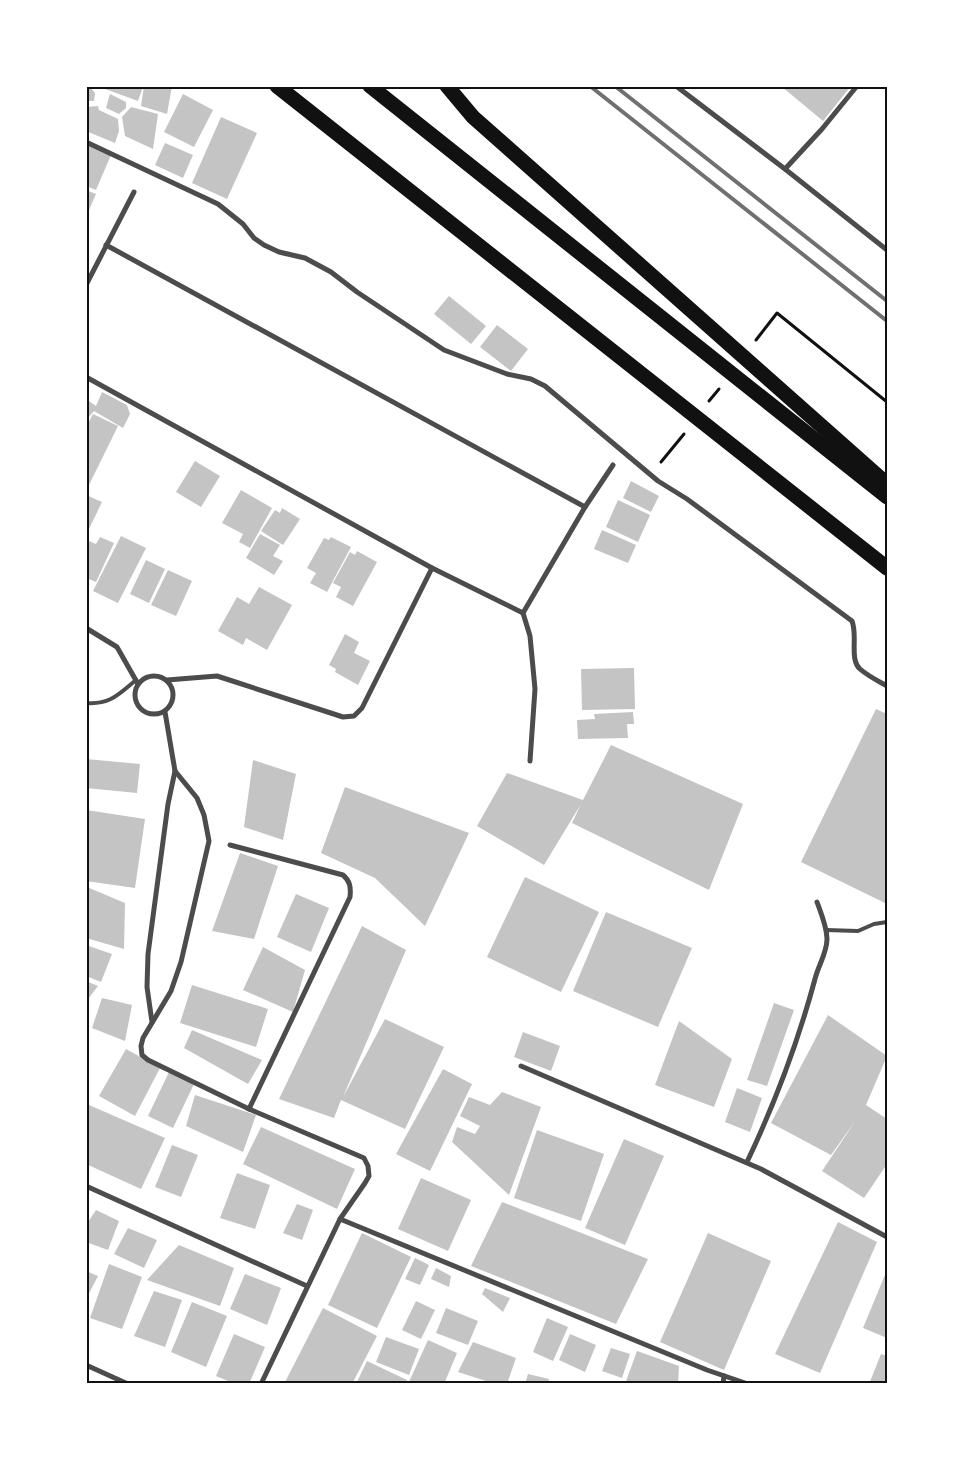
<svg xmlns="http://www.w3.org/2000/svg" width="973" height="1470" viewBox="0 0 973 1470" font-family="Overpass,sans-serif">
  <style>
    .building { fill: #c4c4c4 }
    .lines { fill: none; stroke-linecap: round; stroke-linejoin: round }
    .path { stroke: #111; stroke-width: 3 }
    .service { stroke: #4c4c4c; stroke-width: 4 }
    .minor { stroke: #4c4c4c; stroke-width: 5 }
    .motorway { stroke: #111; stroke-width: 15 }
    .rail { stroke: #707070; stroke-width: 4 }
    .neatline { fill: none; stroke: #111; stroke-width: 2 }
  </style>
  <rect width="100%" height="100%" fill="#fff"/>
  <g class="building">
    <path d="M86 86H89L95 93 94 101H86Z"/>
    <path d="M97 86H142L143 87 138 101Z"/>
    <path d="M144 86H172L167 114 141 106Z"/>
    <path d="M781 86H851L823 121Z"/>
    <path d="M110 94 126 102V108L119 114 106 108Z"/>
    <path d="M183 94 213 110 194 147 164 132Z"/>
    <path d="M98 106 99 110 118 119 119 131 115 143 86 131 87 107Z"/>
    <path d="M131 107 158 114 153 149 125 136 122 117Z"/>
    <path d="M221 117 257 133 227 199 192 183Z"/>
    <path d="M165 143 193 155 183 178 155 165Z"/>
    <path d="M86 144 111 155 96 190 86 186Z"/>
    <path d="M86 190 96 194 86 217Z"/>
    <path d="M449 296 486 326 471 344 434 314Z"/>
    <path d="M497 325 528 349 511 371 480 347Z"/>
    <path d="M102 392 127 405 130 414 123 428 94 411 88 418 86 417V399L96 406Z"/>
    <path d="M93 414 118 426 86 491V427Z"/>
    <path d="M195 461 220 476 201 507 176 492Z"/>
    <path d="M631 481 659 496 651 512 623 498Z"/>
    <path d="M241 490 272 508 250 548 239 542 243 534 222 523Z"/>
    <path d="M86 495 102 502 86 535Z"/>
    <path d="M618 500 650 515 638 542 606 527Z"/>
    <path d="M282 508 300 519 283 545 261 531 275 510 280 513Z"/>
    <path d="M602 530 636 545 628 563 594 549Z"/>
    <path d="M260 534 280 545 273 556 283 561 274 575 246 558Z"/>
    <path d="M121 536 146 548 118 603 93 591Z"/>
    <path d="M100 537 114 543 96 582 86 578V549L89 541 96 544Z"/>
    <path d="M331 537 351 547 327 592 310 583 316 573 307 568 324 538 329 540Z"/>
    <path d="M357 551 377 562 353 606 336 597 341 587 333 583 350 552 355 555Z"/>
    <path d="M146 560 165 569 149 603 130 594Z"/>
    <path d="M168 570 192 581 176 616 151 605Z"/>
    <path d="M259 587 292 605 267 650 246 638 243 645 218 631 237 597 249 604Z"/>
    <path d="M345 634 359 642 354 653 370 661 358 685 335 672 336 669 329 665Z"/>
    <path d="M634 668 635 709 582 710 581 669Z"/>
    <path d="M876 709 887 714V904L801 862Z"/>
    <path d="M633 712 634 724H627L628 738 578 739 577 720 595 719 594 714Z"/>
    <path d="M611 745 743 804 709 890 572 823 581 804 544 865 477 826 507 773 583 800Z"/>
    <path d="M86 759 140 764 137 793 86 788Z"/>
    <path d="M253 760 296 774 283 840 244 827Z"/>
    <path d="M345 787 469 833 425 926 375 878 321 853Z"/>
    <path d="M86 810 145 819 135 888 86 881Z"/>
    <path d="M240 853 278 866 254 939 212 931Z"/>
    <path d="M525 877 599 912 561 992 487 957Z"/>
    <path d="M87 887 125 903 124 949 86 938Z"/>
    <path d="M296 894 329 908 311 952 277 937Z"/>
    <path d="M606 912 692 948 658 1027 573 991Z"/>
    <path d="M362 926 406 950 343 1097 385 1019 444 1047 405 1129 341 1100 334 1118 279 1099Z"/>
    <path d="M86 945 112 954 101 982 86 976Z"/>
    <path d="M263 947 305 970 293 1012 243 990Z"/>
    <path d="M86 981 98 986 86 1002Z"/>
    <path d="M192 985 268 1009 256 1047 180 1023Z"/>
    <path d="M102 998 132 1005 125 1041 92 1028Z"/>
    <path d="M774 1003 794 1010 767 1086 747 1080Z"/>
    <path d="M828 1015 887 1056 866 1105 887 1119V1164L864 1198 822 1171 856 1120 831 1155 771 1123Z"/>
    <path d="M679 1021 732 1059 714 1107 655 1085Z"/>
    <path d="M192 1030 262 1060 248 1084 184 1048Z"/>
    <path d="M523 1032 560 1046 551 1071 514 1057Z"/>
    <path d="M126 1049 160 1068 135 1116 99 1096Z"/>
    <path d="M443 1069 472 1084 430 1171 396 1154Z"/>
    <path d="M169 1072 194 1084 173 1128 148 1116Z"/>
    <path d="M737 1088 762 1098 750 1132 725 1122Z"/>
    <path d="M502 1092 541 1107 509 1195 452 1142 457 1127 475 1134 480 1126 460 1116 469 1097 490 1105Z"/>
    <path d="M195 1095 256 1115 243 1152 186 1126Z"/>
    <path d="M89 1105 165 1138 141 1189 86 1164V1110Z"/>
    <path d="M261 1127 355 1169 337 1209 243 1164Z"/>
    <path d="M537 1130 604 1154 581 1221 514 1198Z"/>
    <path d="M624 1139 664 1156 625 1245 585 1228Z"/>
    <path d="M172 1145 198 1155 181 1197 155 1187Z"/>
    <path d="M237 1173 270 1185 255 1229 220 1218Z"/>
    <path d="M421 1178 471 1200 448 1251 398 1229Z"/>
    <path d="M502 1202 648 1259 616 1324 471 1266Z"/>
    <path d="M297 1204 313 1210 302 1240 283 1233Z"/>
    <path d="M96 1210 119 1221 108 1250 86 1242V1225Z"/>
    <path d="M838 1222 877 1242 820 1373 775 1354Z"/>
    <path d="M128 1228 157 1240 144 1268 114 1254Z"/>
    <path d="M362 1233 411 1257 377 1328 328 1305Z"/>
    <path d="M708 1233 771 1261 724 1370 660 1342Z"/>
    <path d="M179 1245 234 1268 220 1306 147 1280Z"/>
    <path d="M415 1258 429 1265 420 1285 405 1279Z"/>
    <path d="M109 1264 142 1277 122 1329 90 1318Z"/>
    <path d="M436 1268 451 1276 449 1287 431 1279Z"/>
    <path d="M887 1270V1338L863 1328Z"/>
    <path d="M86 1271 98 1276 86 1299Z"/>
    <path d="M245 1274 281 1288 267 1325 230 1309Z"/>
    <path d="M485 1288 510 1298 503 1312 482 1294Z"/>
    <path d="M154 1291 182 1300 165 1347 134 1336Z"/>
    <path d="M416 1301 435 1310 421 1339 402 1330Z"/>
    <path d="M192 1302 227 1316 206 1367 171 1352Z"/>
    <path d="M323 1308 377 1336 352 1384H284Z"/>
    <path d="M446 1308 478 1321 468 1345 436 1333Z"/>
    <path d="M547 1318 568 1327 553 1361 533 1352Z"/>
    <path d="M234 1334 265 1347 249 1384H235L216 1376Z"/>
    <path d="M570 1334 596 1345 585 1372 559 1360Z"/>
    <path d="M386 1337 419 1349 409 1375 376 1362Z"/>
    <path d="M428 1340 457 1353 444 1384H408Z"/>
    <path d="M473 1342 516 1358 507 1384H495L458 1372Z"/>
    <path d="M611 1348 630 1354 622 1378 602 1371Z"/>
    <path d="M637 1351 679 1366 678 1384H625Z"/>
    <path d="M881 1354 887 1356V1384H869Z"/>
    <path d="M367 1361 407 1380 406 1384H356Z"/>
    <path d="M528 1374 549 1379 548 1384H525Z"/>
  </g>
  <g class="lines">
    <g class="path">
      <path d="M756 340 777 313 887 402"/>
      <path d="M709 401 719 389"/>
      <path d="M661 462 684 434"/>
    </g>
    <g class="service">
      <path d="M86 703C110 705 119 694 136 680"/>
      <path d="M826 930 858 931 874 924 887 922"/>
    </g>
    <g class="minor">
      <path d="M676 86 785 169 887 250"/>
      <path d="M86 142 218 204 243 224 254 238 264 245 279 252 305 258 331 272 357 292 444 350 507 374 531 379 545 386 658 481 687 499 852 621C858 636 849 659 860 669 868 676 878 681 887 686"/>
      <path d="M785 169 822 129 857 86"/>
      <path d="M106 245 585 507"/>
      <path d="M86 285 134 192"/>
      <path d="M86 377 432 568 362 708 354 716 343 717 217 676 167 680"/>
      <path d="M432 568 523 613"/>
      <path d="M86 628 117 647 138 684"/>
      <circle cx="154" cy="695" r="19"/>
      <path d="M530 761 535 689 530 636 523 613 585 507 613 465"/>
      <path d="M175 771 197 798 204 815 209 841 181 962 171 991 143 1038 141 1046 142 1055 148 1060 249 1109 364 1158 368 1166 369 1176 365 1183 340 1219 261 1384"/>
      <path d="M230 845 343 875C350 881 351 887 350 897L249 1109"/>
      <path d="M152 1022 147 987 148 954 168 804 175 771 165 712"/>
      <path d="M521 1066 761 1169 887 1237"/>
      <path d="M747 1162C775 1103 798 1042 815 979 818 966 827 953 827 939 827 927 821 913 817 902"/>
      <path d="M86 1186 307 1286"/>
      <path d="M340 1219 707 1370 748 1384"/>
      <path d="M86 1365 128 1384"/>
      <path d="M723 1384 724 1376"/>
    </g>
    <g class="motorway">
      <path d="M277 86 887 568"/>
      <path d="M370 86 887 497"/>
      <path d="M447 86 473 117 887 484"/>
    </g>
    <g class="rail">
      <path d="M590 86 887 321"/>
      <path d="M615 86 887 301"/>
    </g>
  </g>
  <rect width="973" height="1470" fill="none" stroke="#ffffff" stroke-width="175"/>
  <rect x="88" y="88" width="798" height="1294" class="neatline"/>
</svg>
